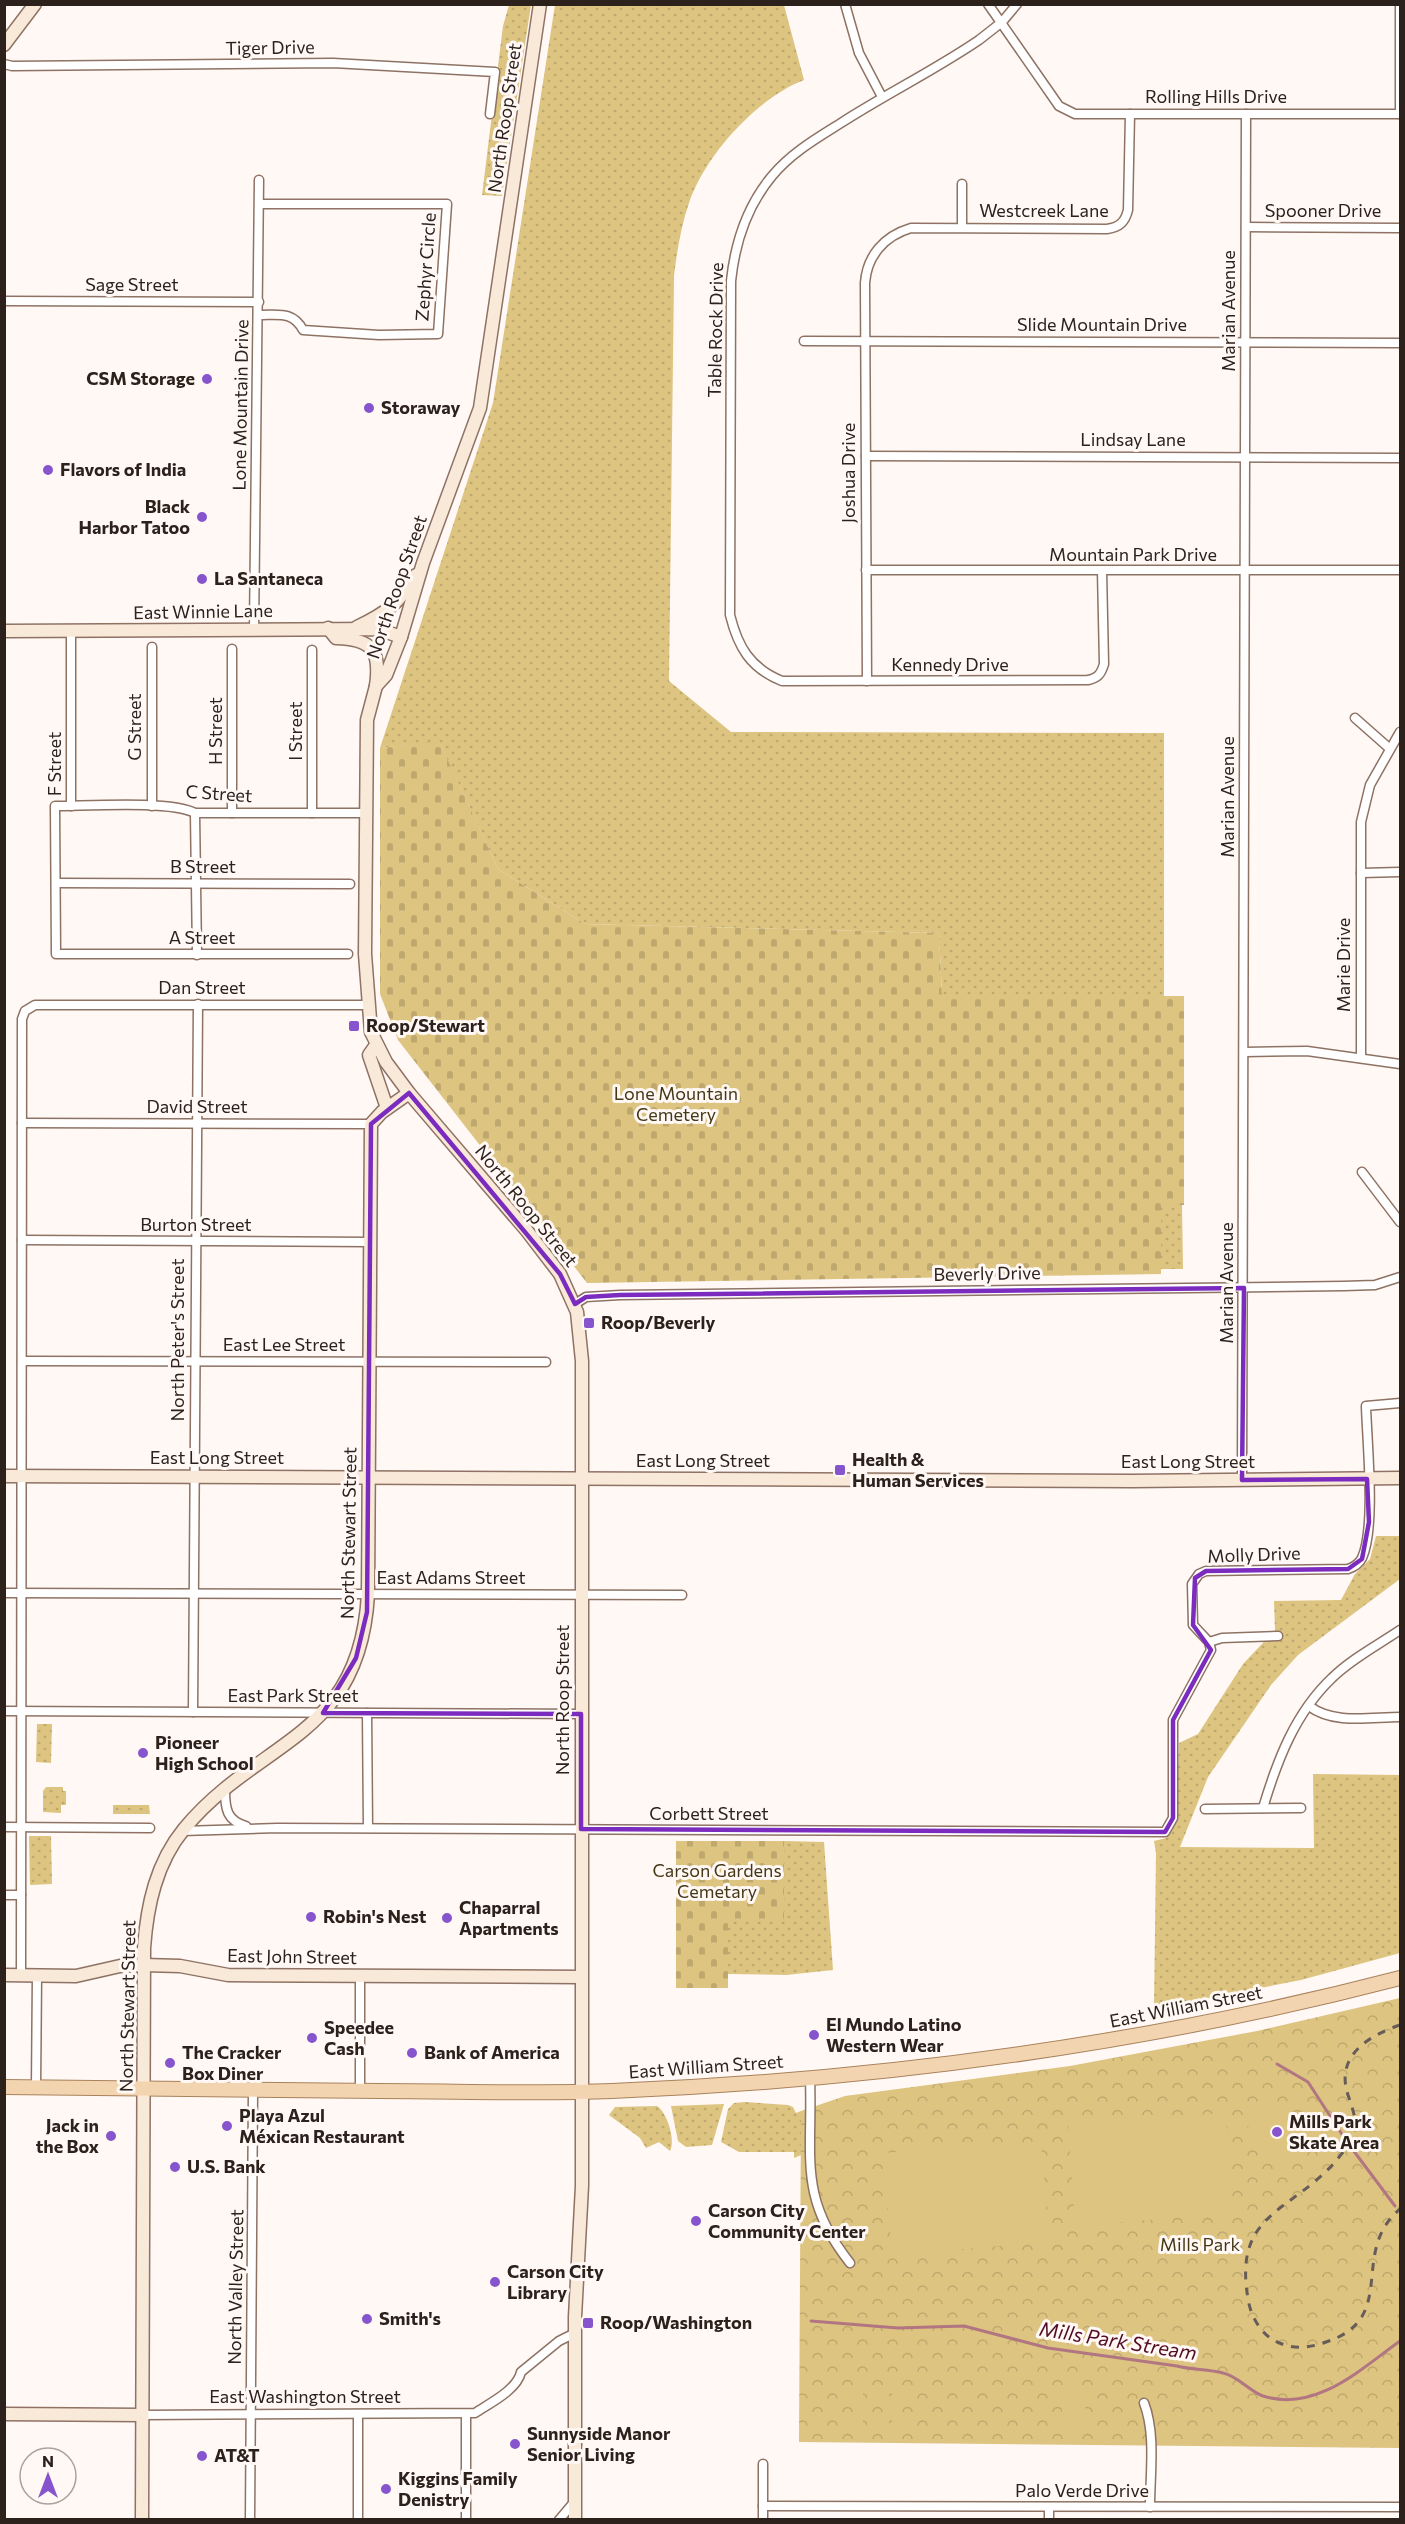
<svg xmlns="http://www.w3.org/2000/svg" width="1405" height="2524" viewBox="0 0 1405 2524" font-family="Commissioner,sans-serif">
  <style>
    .grass { fill: url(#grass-dots) }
    .cemetery { fill: url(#cemetery-stones) }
    .park { fill: url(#park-crowns) }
    .pitch { fill: #ddc480 }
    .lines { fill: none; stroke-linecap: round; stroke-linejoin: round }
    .stream { stroke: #b17682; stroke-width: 3 }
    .street-casing { stroke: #8e7264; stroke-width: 11 }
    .secondary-casing { stroke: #8e7264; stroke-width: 15 }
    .primary-casing { stroke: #a8825b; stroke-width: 16 }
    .street { stroke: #fff; stroke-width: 8 }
    .secondary { stroke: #f9e9d8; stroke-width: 12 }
    .primary { stroke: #f3d4b1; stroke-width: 14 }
    .rail { stroke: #675c58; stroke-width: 3; stroke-dasharray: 8 8; stroke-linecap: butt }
    .marked { fill: none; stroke: #7b2cbf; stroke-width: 4.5; stroke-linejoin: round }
    .poi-dot { fill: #8655ce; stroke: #fff8f5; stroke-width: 2 }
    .labels { text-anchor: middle; stroke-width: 6; stroke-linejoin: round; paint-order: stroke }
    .street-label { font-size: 18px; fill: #2d211c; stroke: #fff8f5 }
    .poi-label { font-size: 18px; font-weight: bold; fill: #2d211c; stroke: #fff8f5; text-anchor: start }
    .park-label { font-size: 18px; fill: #443818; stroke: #fff8f5 }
    .water-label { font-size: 20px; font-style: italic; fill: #510c26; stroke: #fff8f5 }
  </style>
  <defs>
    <pattern id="grass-dots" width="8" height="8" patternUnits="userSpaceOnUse" patternTransform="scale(1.5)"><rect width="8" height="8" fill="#ddc480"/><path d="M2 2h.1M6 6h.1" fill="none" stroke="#bea86e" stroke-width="1.8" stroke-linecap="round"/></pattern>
    <pattern id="cemetery-stones" width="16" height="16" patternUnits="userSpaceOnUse" patternTransform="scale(1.5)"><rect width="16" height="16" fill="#ddc480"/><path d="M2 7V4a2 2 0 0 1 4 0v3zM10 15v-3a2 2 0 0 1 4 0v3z" fill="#bea86e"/></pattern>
    <pattern id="park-crowns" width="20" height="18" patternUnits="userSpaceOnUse" patternTransform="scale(1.5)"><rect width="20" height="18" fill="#ddc480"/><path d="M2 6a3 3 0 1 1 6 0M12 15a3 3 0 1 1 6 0" fill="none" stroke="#bea86e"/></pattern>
  </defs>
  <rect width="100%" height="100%" fill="#fff8f5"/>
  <g class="grass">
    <path d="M509 5H531L502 196 482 195 503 26Z"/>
    <path d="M555 5H784L804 80C757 98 705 155 689 203 681 226 677 251 674 276L669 681 731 732 1164 733V996H942L939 933 585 924 498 869 439 742 380 748 493 403Z"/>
    <path d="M1161 1205H1182L1183 1269H1161Z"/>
    <path d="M1376 1536H1400V1579L1298 1655 1271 1685 1208 1777 1180 1847 1314 1848 1313 1774 1400 1775V1953L1301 1980 1154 2009 1156 1853 1154 1841 1166 1838 1176 1821 1179 1743 1198 1734 1243 1664 1275 1630 1274 1601 1341 1600 1355 1574 1370 1559Z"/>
    <path d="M37 1724H52L51 1763 36 1762Z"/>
    <path d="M46 1787H63V1791H66V1805H61V1813L43 1812V1791Z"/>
    <path d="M113 1805H149L150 1814H113Z"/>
    <path d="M29 1836H51L52 1884 30 1885Z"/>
    <path d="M784 1841 824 1842 833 1970 786 1975 728 1974V1921H784Z"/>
    <path d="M745 2102 788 2105 793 2107 796 2113 801 2111V2155L794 2158V2152H739L721 2142 728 2109 734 2103Z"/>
    <path d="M724 2104 712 2145 686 2147 678 2141 671 2106Z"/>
    <path d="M657 2106C667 2112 676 2141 670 2151L659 2142 646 2148 640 2138 609 2115 615 2107Z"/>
  </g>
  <g class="cemetery">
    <path d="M439 741 498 869 585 924 939 933 942 996H1184V1205L1161 1206V1274L587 1283 398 1040 380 994V748Z"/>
    <path d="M676 1841H784V1921H728V1988H676Z"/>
  </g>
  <path class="park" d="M1400 1998V2448L799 2442 801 2111 845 2096 1070 2066 1257 2031Z"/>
  <g class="pitch">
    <path d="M1270 2102C1293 2106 1306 2120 1305 2144 1280 2192 1214 2116 1270 2102Z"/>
    <path d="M1226 2113 1232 2213 1075 2226 1068 2123Z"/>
    <path d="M1041 2141 1049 2242 892 2255 883 2153Z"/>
    <rect x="854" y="2385" width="9" height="20"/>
    <rect x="867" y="2385" width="9" height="20"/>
    <rect x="879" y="2385" width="10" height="20"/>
    <rect x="892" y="2385" width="9" height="20"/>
    <path d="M1064 2385 1087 2387 1084 2427 1061 2425Z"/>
    <rect x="854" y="2412" width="9" height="20"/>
    <rect x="867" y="2412" width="9" height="20"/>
    <rect x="880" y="2412" width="9" height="20"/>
    <rect x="892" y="2412" width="10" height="20"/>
  </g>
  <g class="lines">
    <g class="stream">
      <path d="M1277 2064 1308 2082 1345 2139"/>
      <path d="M1353 2150 1395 2206"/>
      <path d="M811 2321 898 2328 964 2326 1048 2348 1177 2366C1192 2370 1208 2369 1223 2373 1238 2376 1249 2391 1263 2396 1316 2413 1362 2368 1400 2341"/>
    </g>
    <defs>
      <g id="street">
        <path d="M845 4 859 53 882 97"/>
        <path d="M988 4 1059 106 1075 114H1400"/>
        <path d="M1017 4 1002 22 979 40C935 70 886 94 841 123 817 138 791 153 772 176 747 206 735 243 731 281L730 615C738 647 750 668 782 681L1088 680C1098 678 1101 674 1104 664L1102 571"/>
        <path d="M4 64 12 66 333 63 495 72 490 114"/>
        <path d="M1400 114V4"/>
        <path d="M962 184V227"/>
        <path d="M1246 227 1400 228"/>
        <path d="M4 301 259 302"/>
        <path d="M259 315C279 315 293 311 303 330L379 335 438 334 447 204H260"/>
        <path d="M804 341 1400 343"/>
        <path d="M866 456 1400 458"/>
        <path d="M866 570H1400"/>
        <path d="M254 630 259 180"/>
        <path d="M71 631V806"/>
        <path d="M152 647V806"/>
        <path d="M232 649V813"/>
        <path d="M312 650V813"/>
        <path d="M867 681 865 283C867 256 884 236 911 228L1107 229C1120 227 1125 222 1128 210L1130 114"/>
        <path d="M1355 718 1389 748"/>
        <path d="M195 813 197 955"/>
        <path d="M1361 873 1400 872"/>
        <path d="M56 883 350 884"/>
        <path d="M348 954H56L55 806C86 806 171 800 195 813H365"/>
        <path d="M1244 1052 1307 1051 1400 1064"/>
        <path d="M1361 1058V822L1370 785 1400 732"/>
        <path d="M22 1123 371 1124"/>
        <path d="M1362 1172 1400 1222"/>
        <path d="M22 1240 370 1242"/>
        <path d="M575 1304 586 1297 620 1295 1344 1286 1375 1285 1400 1277"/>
        <path d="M22 1361 546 1362"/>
        <path d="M1242 1480 1246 114"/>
        <path d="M4 1593 682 1595"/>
        <path d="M1209 1642 1222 1638 1278 1636"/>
        <path d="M1309 1706C1334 1725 1371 1717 1400 1717"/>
        <path d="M4 1711 581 1714"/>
        <path d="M193 1712 198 1004"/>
        <path d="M367 1713 368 1828"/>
        <path d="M225 1790C225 1809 227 1821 246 1826"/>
        <path d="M1263 1808C1277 1761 1295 1713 1332 1678 1351 1659 1378 1645 1400 1630"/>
        <path d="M1205 1809 1301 1808"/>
        <path d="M4 1827 150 1828"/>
        <path d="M182 1831 277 1828 1165 1832 1173 1818V1720L1211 1650 1209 1642 1193 1625 1192 1584 1199 1574 1206 1571 1348 1569C1354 1567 1359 1564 1362 1558 1376 1527 1367 1443 1366 1406L1400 1403"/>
        <path d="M4 1895H21"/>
        <path d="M21 1975 22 1019 25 1011 35 1005H368"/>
        <path d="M810 2078C813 2157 797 2196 850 2263"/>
        <path d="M36 2088 37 1976"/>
        <path d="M360 2091V1976"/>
        <path d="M1144 2403C1156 2434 1150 2474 1150 2507"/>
        <path d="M142 2415 475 2413C490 2403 517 2390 521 2372L559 2341 575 2333"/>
        <path d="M763 2464V2520"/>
        <path d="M763 2506 1400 2507"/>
        <path d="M250 2520 253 2091"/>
        <path d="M358 2520V2415"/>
        <path d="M466 2520V2415"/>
        <path d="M559 2520 575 2501"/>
        <path d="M1049 2520V2507"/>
      </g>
      <g id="secondary">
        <path d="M540 4 480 408 423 563 401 637 386 675 376 686 367 720 365 954 371 1032 386 1062 409 1093 527 1231 560 1274 577 1312 582 1361V2186L575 2317V2520"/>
        <path d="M4 45 35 4"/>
        <path d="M357 627C387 613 399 603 416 575"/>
        <path d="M328 628 336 638C372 639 381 650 376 686"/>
        <path d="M4 631 378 629 401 637"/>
        <path d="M376 1045 369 1055 387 1108"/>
        <path d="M4 1476 1132 1481 1400 1478"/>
        <path d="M4 1975 76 1976 120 1966 144 1965 180 1966 228 1975 581 1977"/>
        <path d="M4 2414 142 2415"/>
        <path d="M142 2520 144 1948C147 1906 156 1863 184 1829 259 1738 360 1740 368 1594L371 1124 382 1112 409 1093"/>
      </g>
      <path id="primary" d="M4 2087C129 2089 254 2090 379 2091 456 2091 534 2094 612 2091 877 2080 1143 2045 1400 1978"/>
    </defs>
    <use href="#street" class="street-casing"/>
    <use href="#secondary" class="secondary-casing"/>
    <use href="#primary" class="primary-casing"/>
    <use href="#street" class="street"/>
    <use href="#secondary" class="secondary"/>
    <use href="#primary" class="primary"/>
    <path class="rail" d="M1400 2025C1368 2036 1335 2056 1348 2095 1353 2110 1359 2124 1352 2139 1348 2147 1341 2154 1336 2161 1288 2215 1231 2213 1249 2304 1253 2321 1264 2338 1282 2344 1297 2350 1312 2347 1326 2342 1400 2318 1348 2253 1400 2209"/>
  </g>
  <path class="marked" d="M409 1093 560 1274 575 1304 586 1297 620 1295 1244 1288 1242 1480 1367 1479 1369 1522 1362 1559 1348 1569 1206 1571 1195 1578 1193 1625 1211 1650 1173 1720V1818L1165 1832 581 1829V1714L323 1713 356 1658 367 1612 371 1124Z"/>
  <g class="poi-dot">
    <circle cx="207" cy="379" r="6"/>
    <circle cx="369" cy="408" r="6"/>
    <circle cx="48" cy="470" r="6"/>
    <circle cx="202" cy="517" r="6"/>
    <circle cx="202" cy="579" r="6"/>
    <rect x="348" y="1020" width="12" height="12" rx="3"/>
    <rect x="583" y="1317" width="12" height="12" rx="3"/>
    <rect x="834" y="1464" width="12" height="12" rx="3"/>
    <circle cx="143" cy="1753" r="6"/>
    <circle cx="311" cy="1917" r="6"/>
    <circle cx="447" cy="1918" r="6"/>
    <circle cx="814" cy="2035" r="6"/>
    <circle cx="312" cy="2038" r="6"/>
    <circle cx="412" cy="2053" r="6"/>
    <circle cx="170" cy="2063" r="6"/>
    <circle cx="227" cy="2126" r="6"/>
    <circle cx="1277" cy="2132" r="6"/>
    <circle cx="111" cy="2136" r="6"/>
    <circle cx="175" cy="2167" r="6"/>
    <circle cx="696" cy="2221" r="6"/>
    <circle cx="495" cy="2282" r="6"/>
    <circle cx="367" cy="2319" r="6"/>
    <rect x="582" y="2317" width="12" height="12" rx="3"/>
    <circle cx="515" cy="2444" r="6"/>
    <circle cx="202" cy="2456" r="6"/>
    <circle cx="386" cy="2489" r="6"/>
  </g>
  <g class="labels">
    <g class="street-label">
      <text transform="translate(270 48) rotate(-1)" y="6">Tiger Drive</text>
      <text x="1216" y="103">Rolling Hills Drive</text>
      <text transform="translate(505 118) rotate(-82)" y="6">North Roop Street</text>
      <text x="1044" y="217">Westcreek Lane</text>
      <text x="1323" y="217">Spooner Drive</text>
      <text transform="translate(426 267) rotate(-86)" y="6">Zephyr Circle</text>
      <text x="132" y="291">Sage Street</text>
      <text transform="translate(1229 311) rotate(-90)" y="6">Marian Avenue</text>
      <text x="1102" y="331">Slide Mountain Drive</text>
      <text transform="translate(716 330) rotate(-89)" y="6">Table Rock Drive</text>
      <text transform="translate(241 405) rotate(-89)" y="6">Lone Mountain Drive</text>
      <text x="1133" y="446">Lindsay Lane</text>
      <text transform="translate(849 473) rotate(-90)" y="6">Joshua Drive</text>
      <text x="1133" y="561">Mountain Park Drive</text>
      <text transform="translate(397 587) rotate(-71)" y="6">North Roop Street</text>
      <text transform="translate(203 612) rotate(-1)" y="6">East Winnie Lane</text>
      <text x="950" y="671">Kennedy Drive</text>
      <text transform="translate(135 727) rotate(-90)" y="6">G Street</text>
      <text transform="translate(216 731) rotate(-90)" y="6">H Street</text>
      <text transform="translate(296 731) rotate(-90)" y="6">I Street</text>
      <text transform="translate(55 764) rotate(-90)" y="6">F Street</text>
      <text transform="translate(219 794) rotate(4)" y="6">C Street</text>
      <text transform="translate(1228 797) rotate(-90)" y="6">Marian Avenue</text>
      <text x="203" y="873">B Street</text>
      <text x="202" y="944">A Street</text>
      <text transform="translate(1344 965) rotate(-90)" y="6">Marie Drive</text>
      <text x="202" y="994">Dan Street</text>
      <text x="197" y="1113">David Street</text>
      <text transform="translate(526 1206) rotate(51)" y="6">North Roop Street</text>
      <text x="196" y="1231">Burton Street</text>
      <text transform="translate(987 1274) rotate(-1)" y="6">Beverly Drive</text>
      <text transform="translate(1227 1283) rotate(-90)" y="6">Marian Avenue</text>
      <text transform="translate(178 1340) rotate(-90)" y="6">North Peter's Street</text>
      <text x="284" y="1351">East Lee Street</text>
      <text x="217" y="1464">East Long Street</text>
      <text x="703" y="1467">East Long Street</text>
      <text x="1188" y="1468">East Long Street</text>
      <text transform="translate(349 1533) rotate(-89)" y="6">North Stewart Street</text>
      <text transform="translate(1254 1555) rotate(-2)" y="6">Molly Drive</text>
      <text x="451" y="1584">East Adams Street</text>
      <text x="293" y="1702">East Park Street</text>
      <text transform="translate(563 1700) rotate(-90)" y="6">North Roop Street</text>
      <text x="709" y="1820">Corbett Street</text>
      <text transform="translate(292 1957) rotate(1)" y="6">East John Street</text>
      <text transform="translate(128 2006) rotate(-89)" y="6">North Stewart Street</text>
      <text transform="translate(1186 2007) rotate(-11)" y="6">East William Street</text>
      <text transform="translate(706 2067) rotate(-4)" y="6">East William Street</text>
      <text transform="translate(236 2287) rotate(-89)" y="6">North Valley Street</text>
      <text x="305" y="2403">East Washington Street</text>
      <text x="1082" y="2497">Palo Verde Drive</text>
    </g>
    <g class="poi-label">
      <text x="195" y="385" text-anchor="end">CSM Storage</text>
      <text x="381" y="414">Storaway</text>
      <text x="60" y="476">Flavors of India</text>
      <text x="190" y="513" text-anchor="end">Black<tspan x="190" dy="21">Harbor Tatoo</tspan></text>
      <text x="214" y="585">La Santaneca</text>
      <text x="366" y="1032">Roop/Stewart</text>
      <text x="601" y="1329">Roop/Beverly</text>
      <text x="852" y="1466">Health &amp;<tspan x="852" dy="21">Human Services</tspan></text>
      <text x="155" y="1749">Pioneer<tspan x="155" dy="21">High School</tspan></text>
      <text x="459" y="1914">Chaparral<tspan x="459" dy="21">Apartments</tspan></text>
      <text x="323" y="1923">Robin's Nest</text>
      <text x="826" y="2031">El Mundo Latino<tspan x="826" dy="21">Western Wear</tspan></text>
      <text x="324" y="2034">Speedee<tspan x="324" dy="21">Cash</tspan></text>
      <text x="182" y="2059">The Cracker<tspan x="182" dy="21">Box Diner</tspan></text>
      <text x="424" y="2059">Bank of America</text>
      <text x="239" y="2122">Playa Azul<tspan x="239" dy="21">Méxican Restaurant</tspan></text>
      <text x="1289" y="2128">Mills Park<tspan x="1289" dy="21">Skate Area</tspan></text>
      <text x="99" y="2132" text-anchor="end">Jack in<tspan x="99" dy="21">the Box</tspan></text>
      <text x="187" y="2173">U.S. Bank</text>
      <text x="708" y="2217">Carson City<tspan x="708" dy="21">Community Center</tspan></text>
      <text x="507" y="2278">Carson City<tspan x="507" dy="21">Library</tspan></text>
      <text x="379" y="2325">Smith's</text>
      <text x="600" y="2329">Roop/Washington</text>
      <text x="527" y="2440">Sunnyside Manor<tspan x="527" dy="21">Senior Living</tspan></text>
      <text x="214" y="2462">AT&amp;T</text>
      <text x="398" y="2485">Kiggins Family<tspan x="398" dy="21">Denistry</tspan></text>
    </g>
    <g class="park-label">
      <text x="676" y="1100">Lone Mountain<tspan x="676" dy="21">Cemetery</tspan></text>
      <text x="717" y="1877">Carson Gardens<tspan x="717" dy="21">Cemetary</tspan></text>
      <text x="1200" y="2251">Mills Park</text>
    </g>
    <g class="water-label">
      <text transform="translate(1118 2341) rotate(9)" y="7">Mills Park Stream</text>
    </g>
  </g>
  <rect width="1405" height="2524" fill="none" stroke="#2d211c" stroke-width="12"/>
  <g transform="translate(48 2476)"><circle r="28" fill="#fff8f5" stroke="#aba29e" stroke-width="1.5"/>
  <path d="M0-4.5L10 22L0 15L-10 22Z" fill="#8655ce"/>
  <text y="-9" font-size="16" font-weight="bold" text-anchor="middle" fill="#2d211c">N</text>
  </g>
</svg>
